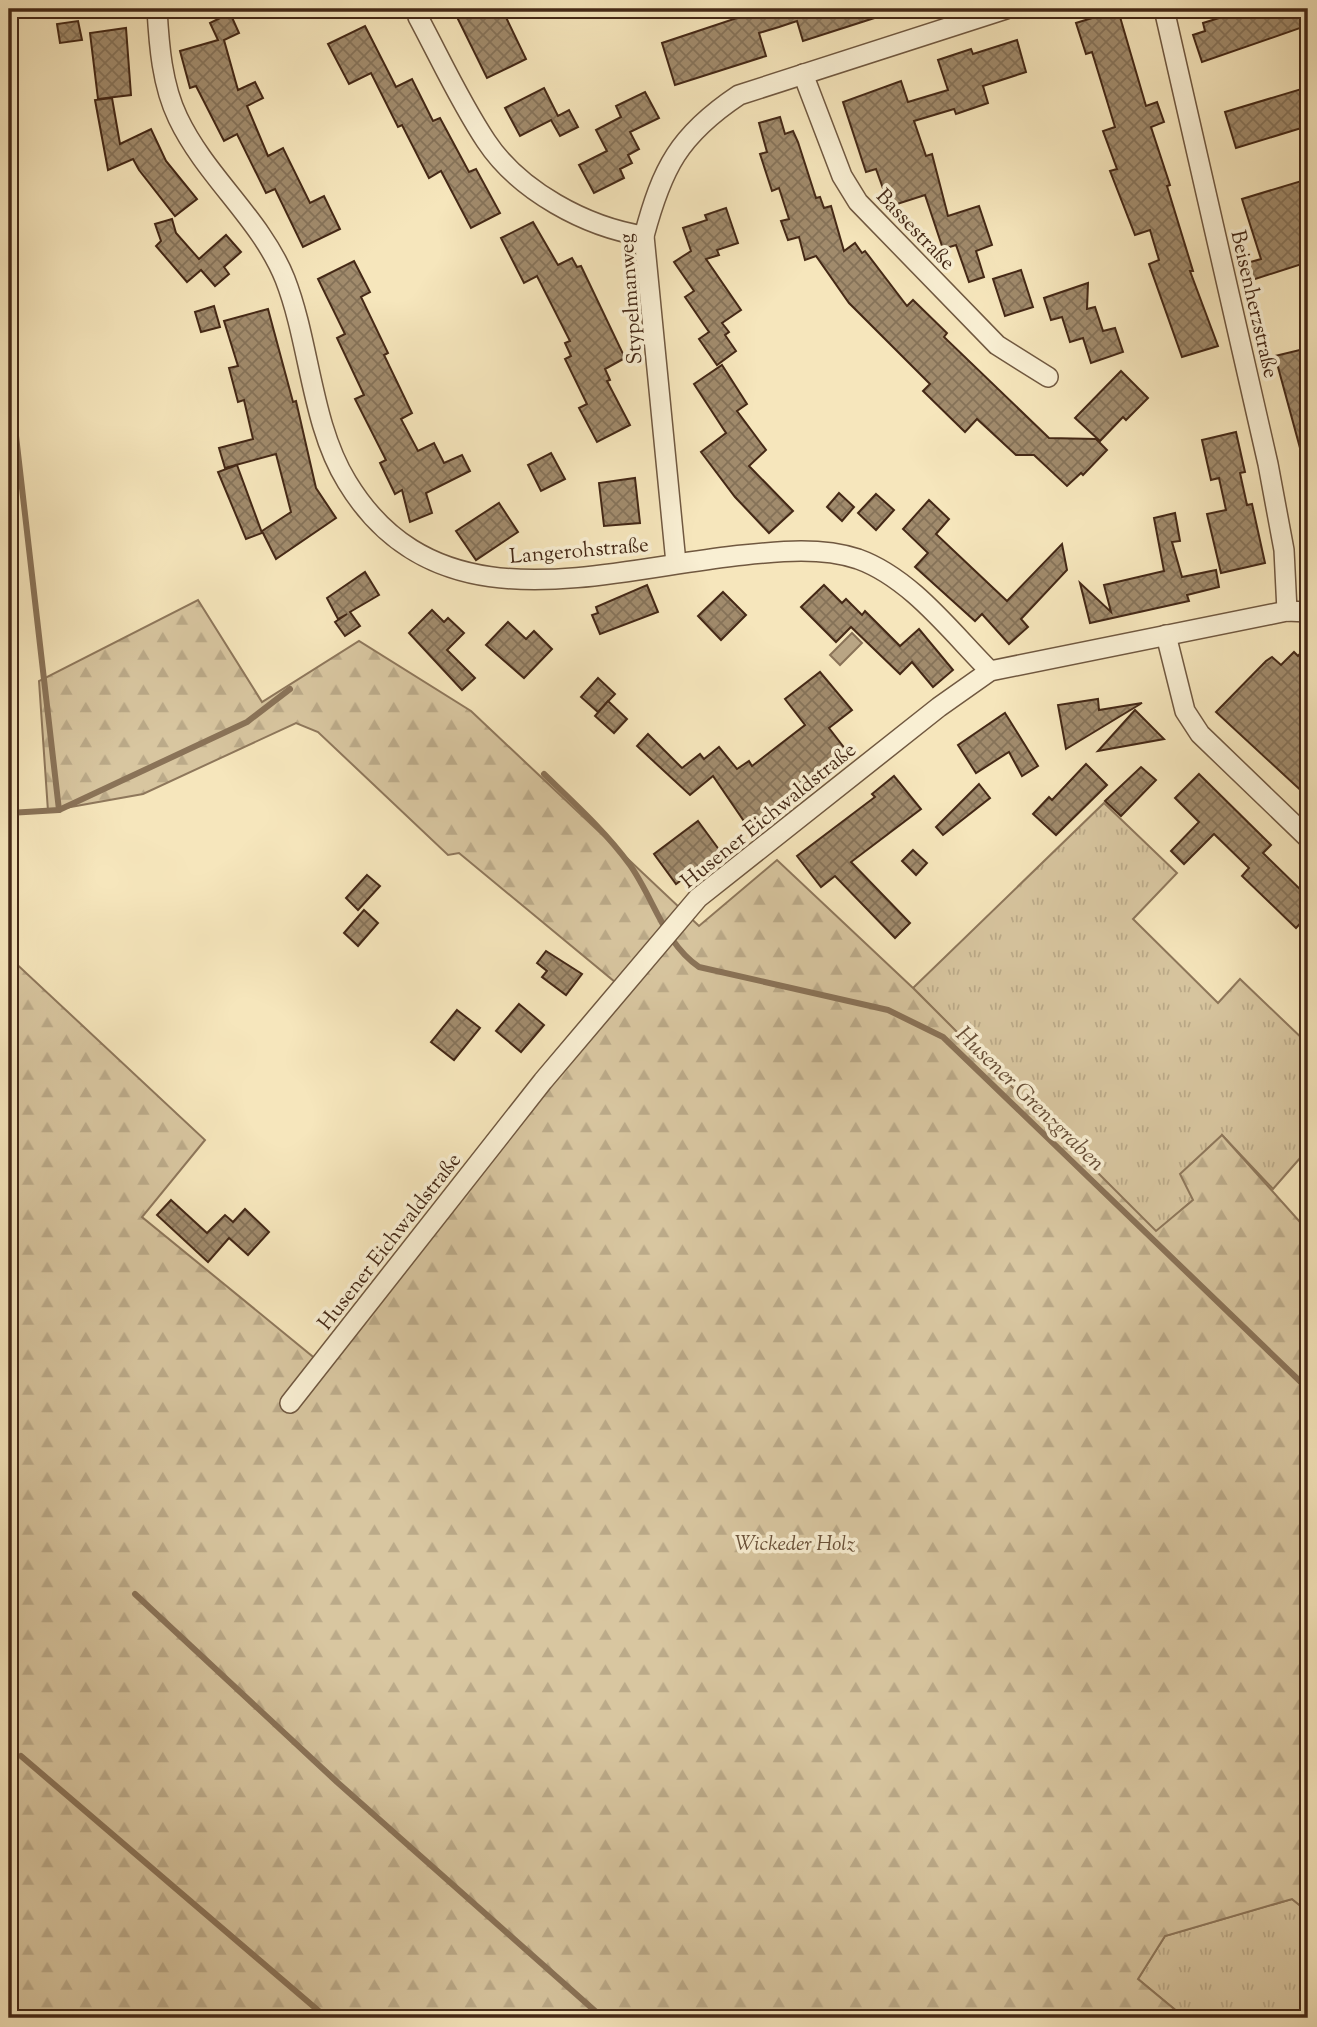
<svg xmlns="http://www.w3.org/2000/svg" width="1317" height="2027" viewBox="0 0 1317 2027" font-family="'Sorts Mill Goudy',serif">
  <style>
    .grass { fill: url(#grass-tufts); stroke: #8e775b; stroke-width: 2 }
    .forest { fill: url(#forest-firs); stroke: #8e775b; stroke-width: 2 }
    .water { fill: #b9a584; stroke: #8a7358; stroke-width: 2 }
    .lines { fill: none; stroke-linecap: round; stroke-linejoin: round }
    .stream { stroke: #8a7358; stroke-width: 6 }
    .building { fill: url(#building-cross-hatch); stroke: #442816; stroke-width: 2 }
    .minor-casing { stroke: #705840; stroke-width: 22 }
    .minor { stroke: #f9efd3; stroke-width: 19 }
    .labels { text-anchor: middle; stroke-width: 7; stroke-linejoin: round; paint-order: stroke }
    .street-label { font-size: 21px; fill: #442816; stroke: #f9efd3 }
    .park-label { font-size: 21px; font-style: italic; fill: #695038; stroke: #f9efd3 }
    .water-label { font-size: 23px; font-style: italic; fill: #674e37; stroke: #f9efd3 }
  </style>
  <defs>
    <pattern id="grass-tufts" width="24" height="20" patternUnits="userSpaceOnUse" patternTransform="scale(1.75)"><rect width="24" height="20" fill="#d8c6a0"/><path d="M3 7l-1-3M5 7V3M7 7l1-3M15 17l-1-3M17 17v-4M19 17l1-3" fill="none" stroke="#bbaa89"/></pattern>
    <pattern id="forest-firs" width="22" height="20" patternUnits="userSpaceOnUse" patternTransform="scale(1.75)"><rect width="22" height="20" fill="#d8c6a0"/><path d="M5 1l3.5 6h-7zM16 11l3.5 6h-7z" fill="#bbaa89"/></pattern>
    <pattern id="building-cross-hatch" width="8" height="8" patternUnits="userSpaceOnUse" patternTransform="scale(1.75)"><rect width="8" height="8" fill="#a18b6c"/><path d="M0 0l8 8M0 8l8-8" fill="none" stroke="#857258"/></pattern>
  </defs>
  <rect width="100%" height="100%" fill="#f6e6bc"/>
  <filter id="stains"><feTurbulence type="fractalNoise" baseFrequency=".00286" numOctaves="4"/><feColorMatrix values="0 0 0 0 .2 0 0 0 0 .09 0 0 0 0 .02 0 0 0 .5 -.17"/></filter>
  <radialGradient id="worn" r=".72"><stop offset=".6" stop-color="#630" stop-opacity="0"/><stop offset="1" stop-color="#630" stop-opacity=".3"/></radialGradient>
  <g class="grass">
    <path d="M1104 803 1177 873 1133 919 1218 1003 1240 979 1308 1044V1149L1273 1189 1222 1135 1193 1200 1156 1232 913 988Z"/>
    <path d="M1292 1899 1308 1912V2018H1185L1138 1979 1165 1936Z"/>
  </g>
  <path class="forest" d="M198 600 262 702 359 641 471 711 699 926 777 860 913 988 1156 1231 1193 1200 1180 1174 1222 1135 1308 1231V1912L1292 1899 1165 1936 1138 1979 1185 2018H9V957L205 1140 142 1217 328 1369 516 1127 627 992 459 853 448 855 318 732 296 723 143 794 48 811 39 681Z"/>
  <path class="water" d="M852 633 862 643 840 665 830 655Z"/>
  <g class="lines">
    <g class="stream">
      <path d="M9 375 59 810"/>
      <path d="M544 774C574 803 605 831 630 865 654 899 664 943 699 967L888 1010 943 1037 1308 1389"/>
      <path d="M9 813 59 810 247 722 290 689"/>
      <path d="M135 1594 337 1782 603 2018"/>
      <path d="M21 1756 327 2018"/>
    </g>
  </g>
  <g class="building">
    <path d="M453 9H502L526 59 487 78Z"/>
    <path d="M764 9H892L893 12 803 41 797 21 779 27 759 33 766 56 675 85 662 43Z"/>
    <path d="M1248 9H1297L1303 27 1202 62 1193 35 1205 31 1203 23Z"/>
    <path d="M1118 10 1146 106 1157 102 1164 122 1151 127 1170 185 1167 186 1193 271H1190L1218 346 1182 357 1149 264 1159 260 1150 230 1135 235 1110 171 1117 169 1103 131 1115 127 1092 52 1086 54 1076 23Z"/>
    <path d="M230 13 239 33 224 40 238 90 255 82 263 98 247 106 268 156 283 148 310 203 324 196 340 229 303 247 275 189 266 193 237 134 224 141 196 86 190 88 180 51 218 40 210 23Z"/>
    <path d="M78 21 82 40 60 43 57 24Z"/>
    <path d="M365 26 396 87 412 79 433 121 440 118 469 172 476 169 500 213 471 228 441 171 429 178 402 125 398 127 371 73 349 84 328 44Z"/>
    <path d="M126 28 131 95 98 99 90 33Z"/>
    <path d="M1017 40 1026 72 983 86 988 103 956 114 954 109 914 121 926 156 932 154 948 216 979 206 992 245 976 251 984 277 969 282 956 245 943 249 925 195 894 205 890 192 885 194 876 169 866 172 843 102 901 81 908 102 948 90 938 60 971 49 973 54Z"/>
    <path d="M1308 87V126L1236 148 1225 112Z"/>
    <path d="M544 88 558 116 569 110 578 127 560 136 551 120 520 136 505 108Z"/>
    <path d="M645 92 659 118 630 132 639 149 628 155 632 163 620 169 624 178 594 193 579 165 607 151 596 130 621 117 616 106Z"/>
    <path d="M112 98 120 144 151 129 166 161 197 199 175 216 139 170 133 159 108 170 95 100Z"/>
    <path d="M780 117 785 134 793 131 798 142 816 198 820 197 824 208 831 206 844 251 855 243 862 253 865 251 907 306 913 300 947 333 944 337 1049 438 1096 439 1107 450 1083 475 1081 473 1067 486 1034 455H1016L977 419 965 432 923 391 930 384 849 303 816 256 805 260 799 237 788 240 781 221 789 219 779 188 772 191 760 154 767 152 759 123Z"/>
    <path d="M1308 179V262L1252 280 1247 263 1261 259 1242 199Z"/>
    <path d="M726 208 738 243 717 250 719 255 706 259 741 310 722 323 729 332 725 335 736 351 717 365 699 339 709 332 685 297 694 291 674 262 691 251 683 228 707 220 705 215Z"/>
    <path d="M172 219 176 233 199 259 226 235 241 252 224 267 229 274 215 286 201 270 187 282 156 246 161 241 155 224Z"/>
    <path d="M533 222 558 265 572 258 577 267 581 266 625 358 605 369 610 380 607 381 630 425 597 442 579 408 587 404 565 359 571 356 565 343 570 341 537 276 524 283 501 238Z"/>
    <path d="M354 261 370 292 361 297 388 353 384 355 412 413 401 419 418 451 434 443 444 463 462 455 470 471 426 493 432 513 410 522 402 490 395 494 380 463 386 460 355 399 364 395 337 338 345 334 318 279Z"/>
    <path d="M1021 270 1033 307 1005 316 993 279Z"/>
    <path d="M1088 283 1087 309 1095 307 1103 331 1115 328 1123 352 1091 363 1083 338 1070 342 1062 317 1051 320 1044 298Z"/>
    <path d="M214 306 220 327 201 332 195 312Z"/>
    <path d="M268 309 293 402 296 401 316 488 336 518 276 559 262 531 291 512 276 454 225 468 219 448 253 439 244 400 238 402 229 368 238 366 224 321Z"/>
    <path d="M1308 348V458L1303 459 1275 356Z"/>
    <path d="M722 365 747 404 737 411 766 450 749 466 793 511 769 533 735 497 701 452 726 433 694 384Z"/>
    <path d="M1121 371 1148 398 1126 420 1123 417 1100 441 1075 418Z"/>
    <path d="M1236 432 1245 472 1240 473 1247 505 1252 504 1265 563 1221 573 1207 514 1226 510 1219 478 1211 480 1202 440Z"/>
    <path d="M551 453 565 479 541 491 528 465Z"/>
    <path d="M237 465 262 533 246 539 218 472Z"/>
    <path d="M635 478 640 523 604 526 599 483Z"/>
    <path d="M839 493 854 507 842 521 827 507Z"/>
    <path d="M876 494 894 510 876 530 858 513Z"/>
    <path d="M929 500 949 519 936 534 1007 601 1062 544 1067 570 1021 619 1028 627 1009 644 982 614 975 621 915 567 928 553 903 529Z"/>
    <path d="M499 503 518 532 476 560 456 531Z"/>
    <path d="M1175 513 1180 541 1172 542 1182 577 1216 570 1219 587 1187 595 1189 601 1090 623 1080 583 1111 612 1104 585 1164 571 1154 518Z"/>
    <path d="M365 572 379 595 350 612 360 626 345 636 335 622 347 614 338 619 327 598Z"/>
    <path d="M647 585 658 612 600 634 592 615 598 613 596 607Z"/>
    <path d="M824 585 842 603 846 599 862 615 865 611 900 646 919 629 953 670 933 687 912 662 900 674 851 627 836 642 801 607Z"/>
    <path d="M723 592 746 615 721 640 698 616Z"/>
    <path d="M432 610 444 622 448 618 464 633 447 650 475 678 462 690 409 633Z"/>
    <path d="M508 622 526 639 534 631 552 649 524 678 486 645Z"/>
    <path d="M1308 645V797L1216 712 1266 661 1272 657 1281 665 1294 652 1298 656Z"/>
    <path d="M820 672 852 710 829 728 849 754 748 827 713 776 690 795 637 746 648 734 682 768 700 754 704 759 719 747 737 769 749 761 752 766 805 725 785 699Z"/>
    <path d="M598 678 615 694 598 712 581 697Z"/>
    <path d="M1098 699 1099 710 1142 703 1066 749 1058 705Z"/>
    <path d="M608 701 627 719 614 733 595 716Z"/>
    <path d="M1135 710 1164 739 1098 751Z"/>
    <path d="M1005 713 1038 766 1022 776 1009 752 976 773 958 745Z"/>
    <path d="M1086 764 1107 785 1056 835 1033 814 1049 797 1052 800Z"/>
    <path d="M1141 767 1156 780 1121 816 1105 801Z"/>
    <path d="M1199 774 1271 845 1263 853 1308 897V915L1296 928 1242 876 1249 868 1214 834 1184 864 1171 851 1199 822 1175 798Z"/>
    <path d="M894 776 921 809 851 862 910 923 895 938 835 876 821 887 797 856 875 797 872 794Z"/>
    <path d="M979 784 990 798 943 835 936 827Z"/>
    <path d="M698 821 720 851 676 884 654 854Z"/>
    <path d="M913 850 927 863 916 875 902 861Z"/>
    <path d="M367 875 380 886 358 910 346 898Z"/>
    <path d="M364 910 378 923 358 946 344 933Z"/>
    <path d="M546 951 582 974 566 995 542 977 547 971 537 963Z"/>
    <path d="M519 1004 544 1025 521 1052 496 1031Z"/>
    <path d="M457 1010 480 1028 454 1060 431 1042Z"/>
    <path d="M171 1200 207 1233 225 1215 233 1222 245 1209 269 1232 248 1255 229 1238 208 1262 157 1215Z"/>
  </g>
  <g class="lines">
    <defs>
      <g id="minor">
        <path d="M157 9C159 45 162 85 178 118 206 177 261 219 285 279 310 343 311 424 347 482 435 627 596 572 734 556 774 552 818 546 858 559 911 578 951 632 990 671"/>
        <path d="M1164 9 1268 464 1284 550 1287 611"/>
        <path d="M418 17C440 58 460 102 486 141 519 191 586 227 644 236"/>
        <path d="M803 74 842 176 858 202 997 345 1048 377"/>
        <path d="M676 563 644 236C662 168 679 135 739 95L1006 9"/>
        <path d="M1166 635 1185 711 1200 734 1308 838"/>
        <path d="M290 1403 543 1081 698 898 939 707 990 671 1287 611 1308 612"/>
      </g>
    </defs>
    <use href="#minor" class="minor-casing"/>
    <use href="#minor" class="minor"/>
  </g>
  <g class="labels">
    <g class="street-label">
      <text transform="translate(916 229) rotate(46)" y="7">Bassestraße</text>
      <text transform="translate(630 299) rotate(-94)" y="7">Stypelmanweg</text>
      <text transform="translate(1255 304) rotate(77)" y="7">Beisenherzstraße</text>
      <text transform="translate(579 550) rotate(-5)" y="7">Langerohstraße</text>
      <text transform="translate(768 815) rotate(-39)" y="7">Husener Eichwaldstraße</text>
      <text transform="translate(389 1241) rotate(-52)" y="7">Husener Eichwaldstraße</text>
    </g>
    <g class="park-label">
      <text x="795" y="1550">Wickeder Holz</text>
    </g>
    <g class="water-label">
      <text transform="translate(1031 1098) rotate(44)" y="8">Husener Grenzgraben</text>
    </g>
  </g>
  <rect width="1317" height="2027" fill="none" stroke="#f6e6bc" stroke-width="35"/>
  <rect x="10" y="10" width="1296" height="2006" fill="none" stroke="#442816" stroke-width="3.5"/>
  <rect x="18" y="18" width="1282" height="1992" fill="none" stroke="#442816" stroke-width="2"/>
  <rect width="100%" height="100%" filter="url(#stains)"/>
  <rect width="100%" height="100%" fill="url(#worn)"/>
</svg>
